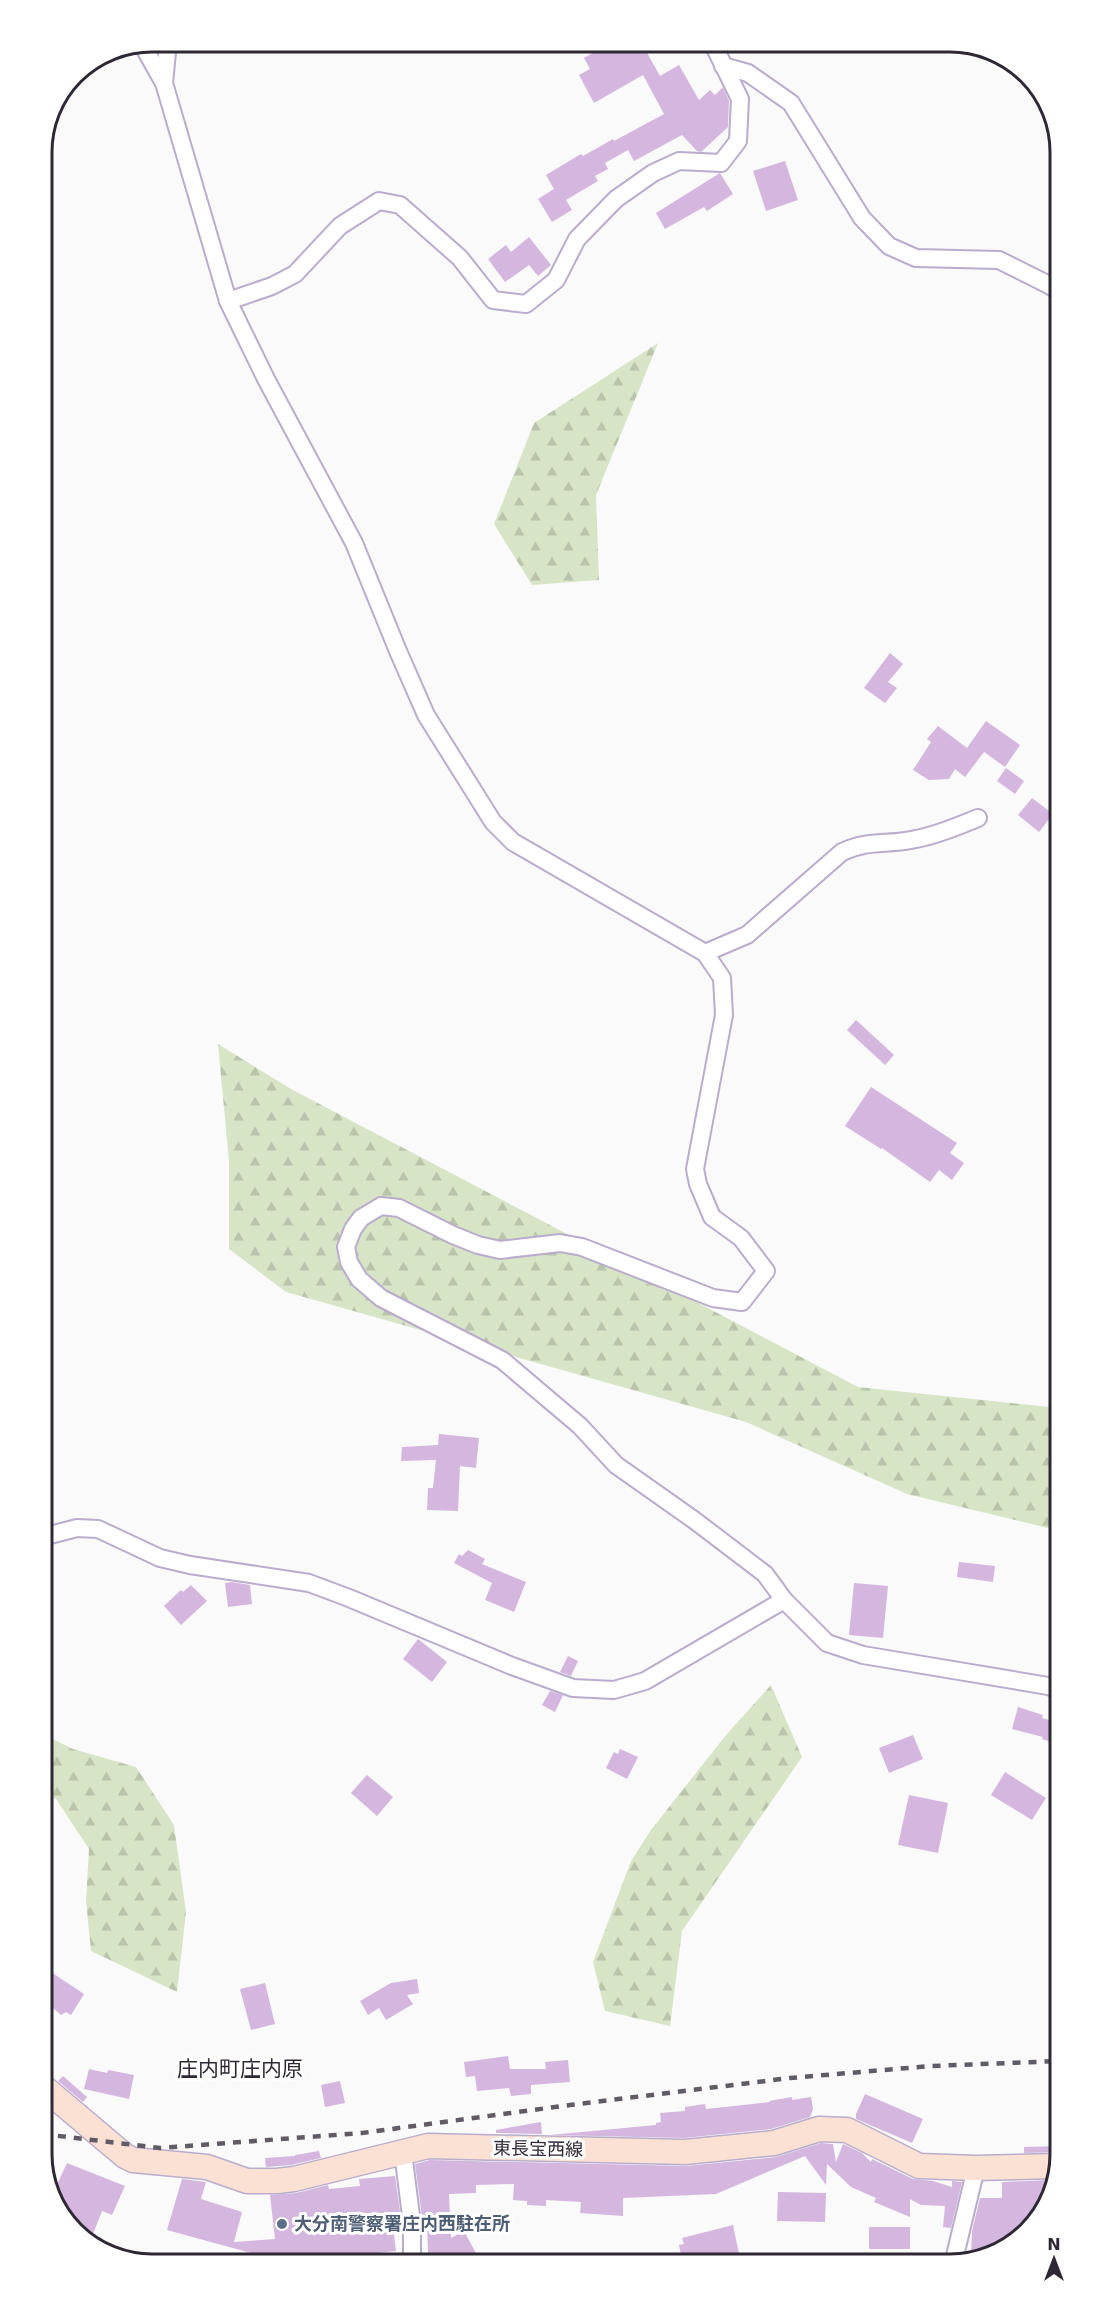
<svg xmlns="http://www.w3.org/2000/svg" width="1102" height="2307" viewBox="0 0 1102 2307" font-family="'DejaVu Sans','Noto Sans JP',sans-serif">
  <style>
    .forest { fill: url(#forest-firs) }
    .building { fill: #d4b6df }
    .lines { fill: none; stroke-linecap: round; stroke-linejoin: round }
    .minor-casing { stroke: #b9accc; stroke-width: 20 }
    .secondary-casing { stroke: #b9accc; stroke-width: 27 }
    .minor { stroke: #fff; stroke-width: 16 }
    .secondary { stroke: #fbe0d4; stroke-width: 24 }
    .rail { stroke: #605b65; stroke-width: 4.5; stroke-dasharray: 8 8; stroke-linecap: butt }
    .service-dot { fill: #5c6f8a; stroke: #fff; stroke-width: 2 }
    .labels { text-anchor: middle; stroke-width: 6; stroke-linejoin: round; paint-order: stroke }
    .street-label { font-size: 18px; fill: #2e2835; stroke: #fff }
    .service-label { font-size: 18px; font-weight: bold; fill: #4e5e75; stroke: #fff; text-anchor: start }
    .quarter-label { font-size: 21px; fill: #2e2835; stroke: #fff }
    .rim { fill: none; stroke: #2e2835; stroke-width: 3 }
  </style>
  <defs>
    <pattern id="forest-firs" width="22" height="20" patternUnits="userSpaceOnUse" patternTransform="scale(1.5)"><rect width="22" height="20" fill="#d7e5c6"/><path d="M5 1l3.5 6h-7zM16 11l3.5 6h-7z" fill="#b9c4ab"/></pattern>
  </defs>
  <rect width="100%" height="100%" fill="#fafafa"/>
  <g class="forest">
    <path d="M658 343 596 495 599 580 532 585 494 524 534 423Z"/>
    <path d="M218 1044 291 1089 858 1387 1060 1408V1531L907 1494 746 1422 286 1292 229 1249V1161Z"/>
    <path d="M771 1685 802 1757 682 1931 670 2026 605 2011 593 1962 631 1861 651 1830 726 1735Z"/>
    <path d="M42 1734 73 1749 136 1767 174 1825 186 1912 177 1992 91 1951 86 1901 89 1849 56 1799 42 1790Z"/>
  </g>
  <g class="building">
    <path d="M612 42H641L660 76 679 65 699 100 710 90 715 95 723 87 729 101 728 127 701 152 697 151 682 135 634 161 628 150 605 163 608 169 595 176 598 181 566 200 572 210 552 222 538 199 554 189 546 175 581 154 583 156 613 139 614 141 664 114 643 75 594 103 579 75 590 69 584 58Z"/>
    <path d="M785 161 798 200 766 211 753 171Z"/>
    <path d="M720 173 733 194 707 211 704 207 665 229 656 213Z"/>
    <path d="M529 237 551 265 538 276 529 265 505 282 488 259 506 245 511 252Z"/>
    <path d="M890 653 903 664 888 682 897 688 885 703 864 688Z"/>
    <path d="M986 721 1020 745 1005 767 984 752 965 777 955 769 949 779 929 780 913 770 931 742 927 739 938 726 967 748Z"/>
    <path d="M1006 768 1024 781 1015 794 997 781Z"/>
    <path d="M1032 798 1053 814 1039 832 1018 815Z"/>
    <path d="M856 1020 894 1055 885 1065 847 1030Z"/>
    <path d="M871 1087 957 1143 950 1153 964 1163 952 1180 939 1170 930 1182 882 1148 881 1149 845 1126Z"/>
    <path d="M439 1434 479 1438 476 1468 460 1466 458 1511 427 1510 428 1488H433L436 1460 401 1461 402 1447 438 1445Z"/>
    <path d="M468 1550 485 1559 482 1564 526 1582 514 1612 485 1600 492 1583 454 1563 459 1554 462 1556Z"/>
    <path d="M959 1562 995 1566 993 1582 957 1577Z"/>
    <path d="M232 1582 250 1585 252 1604 228 1607 225 1583Z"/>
    <path d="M854 1583 888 1586 883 1638 849 1635Z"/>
    <path d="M191 1585 207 1601 181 1625 164 1606 181 1590 183 1592Z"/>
    <path d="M418 1639 447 1662 432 1682 403 1659Z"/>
    <path d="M568 1656 578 1661 571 1676 560 1672Z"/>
    <path d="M550 1691 563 1695 555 1712 542 1705Z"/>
    <path d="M1018 1707 1043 1715 1042 1718 1060 1723V1745L1042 1739 1043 1737 1012 1729Z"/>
    <path d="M913 1735 923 1759 889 1773 879 1748Z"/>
    <path d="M620 1749 638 1757 627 1779 606 1768 614 1752 618 1754Z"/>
    <path d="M1005 1772 1046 1798 1032 1820 991 1795Z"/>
    <path d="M367 1775 393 1797 377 1816 351 1793Z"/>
    <path d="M909 1795 948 1803 938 1853 898 1845Z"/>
    <path d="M42 1966 84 1994 71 2015 66 2012 61 2015 53 2008 42 2022Z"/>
    <path d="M417 1979 419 1993 407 1995 413 2004 386 2020 379 2008 368 2015 360 2001 391 1983Z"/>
    <path d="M265 1983 275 2024 251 2030 240 1989Z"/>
    <path d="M508 2056 510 2069H546L545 2062 568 2060 570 2082 531 2085V2094L511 2096 509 2088 477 2091 475 2076 466 2077 464 2062Z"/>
    <path d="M89 2069 107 2073 108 2070 134 2075 129 2099 84 2089Z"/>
    <path d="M63 2076 87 2097 83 2102 58 2081Z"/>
    <path d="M340 2081 345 2103 325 2107 321 2085Z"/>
    <path d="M865 2094 923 2119 912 2143 856 2119V2114Z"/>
    <path d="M792 2097V2100L811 2097 813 2109 810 2117 771 2129 684 2138 550 2135 656 2125V2123L661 2122 660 2113 685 2111V2107L705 2104 706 2109 770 2102 769 2101Z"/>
    <path d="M541 2122 542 2134 496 2133V2130Z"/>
    <path d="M821 2143 833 2144 836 2162 843 2144 862 2153 871 2162 872 2159 913 2179 933 2181 952 2187V2181L962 2182 951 2228 943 2227 945 2206 921 2205 910 2199V2217L874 2202 876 2198 851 2187 827 2164 826 2185 805 2156 716 2194 623 2198V2216L580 2213 581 2202 546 2200V2206L527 2205V2201L513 2200 514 2184 476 2185V2193L449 2194 451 2238 464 2231 477 2255 457 2265H434L428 2253 427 2217H422L415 2164 430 2160 686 2166 776 2157Z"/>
    <path d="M1060 2146V2152L1024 2153V2147Z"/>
    <path d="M319 2151 321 2158 291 2165 266 2167 265 2158 295 2156V2155Z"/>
    <path d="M67 2163 125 2186 112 2215 102 2211 89 2244 85 2242 51 2197Z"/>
    <path d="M395 2176 401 2218H392L396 2251 339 2257 340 2265H251V2253L167 2230 182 2179 206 2182 201 2199 242 2212 234 2242 275 2239 270 2195 296 2193 328 2185 329 2189 360 2186 359 2179Z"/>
    <path d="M1052 2180 1041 2216 993 2256 971 2255 972 2231 980 2198H1002V2182Z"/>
    <path d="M778 2192 826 2193 825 2222 777 2221Z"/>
    <path d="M733 2225 739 2254 683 2265 679 2245 684 2244 682 2238Z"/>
    <rect x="869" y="2227" width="41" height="22"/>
  </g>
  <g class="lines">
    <defs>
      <g id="minor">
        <path d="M142 44 164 83 228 301 266 379 354 543 398 651 426 715 493 822 513 842 705 953 722 978 724 1015 695 1169 698 1184 712 1217 741 1238 766 1271 742 1302 713 1298 582 1247 560 1243 500 1250 478 1245 453 1235 399 1208 381 1206 361 1218 353 1229 346 1247 349 1262 359 1279 381 1298 502 1360 580 1426 616 1465 694 1520 765 1574 784 1600 827 1643 863 1655 1048 1686 1060 1690"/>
        <path d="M723 66 748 73 791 103 862 218 889 246 916 258 999 260 1049 285 1060 292"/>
        <path d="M164 83 168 42"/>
        <path d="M228 301 272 286 295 274 340 226 379 201 400 205 460 258 493 300 526 304 556 280 577 239 616 199 653 173 679 161 721 163 738 141 740 99 712 42"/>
        <path d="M705 953 747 935 842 852C867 840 885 845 911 840 934 836 956 827 978 818"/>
        <path d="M42 1537 77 1528 98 1529 160 1558 190 1565 309 1583 349 1598 512 1666 573 1688 614 1690 645 1681 784 1600"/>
        <path d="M403 2152 412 2224V2265"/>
        <path d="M953 2264 976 2168"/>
      </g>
      <path id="secondary" d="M42 2086 125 2156 133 2160 207 2167 247 2181H277L294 2179 428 2146 685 2152 774 2143 819 2129 847 2130 919 2166 976 2168 1057 2166"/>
    </defs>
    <use href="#minor" class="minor-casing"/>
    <use href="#secondary" class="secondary-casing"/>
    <use href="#minor" class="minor"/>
    <use href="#secondary" class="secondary"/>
    <path class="rail" d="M42 2134 160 2148 362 2133 570 2105 790 2078 931 2066 1060 2061"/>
  </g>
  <circle class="service-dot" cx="282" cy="2224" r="6"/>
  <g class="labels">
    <g class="street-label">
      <text transform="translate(538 2149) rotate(1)" y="6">東長宝西線</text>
    </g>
    <g class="service-label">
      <text x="294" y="2230">大分南警察署庄内西駐在所</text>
    </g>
    <g class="quarter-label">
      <text x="240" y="2076">庄内町庄内原</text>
    </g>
  </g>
  <path d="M0 0H1102V2307H0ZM152 52H950A100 100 0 0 1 1050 152V2154A100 100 0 0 1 950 2254H152A100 100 0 0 1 52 2154V152A100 100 0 0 1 152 52Z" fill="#fff" fill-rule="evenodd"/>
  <path class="rim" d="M152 52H950A100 100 0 0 1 1050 152V2154A100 100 0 0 1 950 2254H152A100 100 0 0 1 52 2154V152A100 100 0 0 1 152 52Z"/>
  <g transform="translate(1054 2259)" stroke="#ffffff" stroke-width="4.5" paint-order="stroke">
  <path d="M0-4.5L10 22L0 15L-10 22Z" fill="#2e2835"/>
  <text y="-9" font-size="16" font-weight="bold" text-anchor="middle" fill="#2e2835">N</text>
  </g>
</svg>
